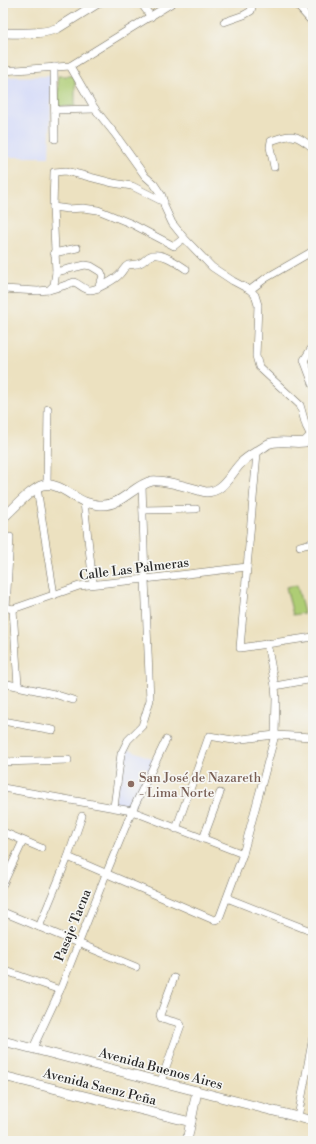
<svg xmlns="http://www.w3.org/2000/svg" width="316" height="1144" viewBox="0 0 316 1144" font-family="'Libre Bodoni',serif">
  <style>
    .built { fill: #d3d9f9 }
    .green { fill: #aecd75; stroke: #6c7c50 }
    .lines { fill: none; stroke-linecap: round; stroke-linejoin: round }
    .street-casing { stroke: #6f6b5f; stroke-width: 8 }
    .secondary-casing { stroke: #6f6b5f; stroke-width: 10 }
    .street { stroke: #fff; stroke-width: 7 }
    .secondary { stroke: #fff; stroke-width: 9 }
    .education-dot { fill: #8d6e63; stroke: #f6f6f2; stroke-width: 1.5 }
    .labels { text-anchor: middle; stroke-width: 3.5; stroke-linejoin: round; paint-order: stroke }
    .street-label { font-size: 13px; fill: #2b2b2b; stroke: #f6f6f2 }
    .education-label { font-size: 13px; fill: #785e54; stroke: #f6f6f2; text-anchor: start }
  </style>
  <rect width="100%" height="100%" fill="#f6f6f2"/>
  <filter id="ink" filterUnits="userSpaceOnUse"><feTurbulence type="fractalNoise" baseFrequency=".025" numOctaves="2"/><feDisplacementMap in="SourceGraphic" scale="8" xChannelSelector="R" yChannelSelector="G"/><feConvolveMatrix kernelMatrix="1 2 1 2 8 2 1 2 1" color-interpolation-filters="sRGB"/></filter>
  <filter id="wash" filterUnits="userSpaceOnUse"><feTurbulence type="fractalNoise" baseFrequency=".012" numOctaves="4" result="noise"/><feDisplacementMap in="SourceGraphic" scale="16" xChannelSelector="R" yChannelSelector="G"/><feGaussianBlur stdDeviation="0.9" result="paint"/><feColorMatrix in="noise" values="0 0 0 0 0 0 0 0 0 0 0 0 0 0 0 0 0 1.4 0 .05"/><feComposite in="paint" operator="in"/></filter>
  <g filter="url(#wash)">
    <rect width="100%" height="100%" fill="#ece1c0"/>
    <g class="built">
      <path d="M52 76 49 157H3V77Z"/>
      <path d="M124 747 155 760 132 811 114 807Z"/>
    </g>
    <g class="green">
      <path d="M58 76H75V106L59 107Z"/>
      <path d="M297 585 304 613 293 615 286 587Z"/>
    </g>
  </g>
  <g filter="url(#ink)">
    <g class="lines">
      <defs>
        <g id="street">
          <path d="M141 3 151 17"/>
          <path d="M295 3 313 23"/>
          <path d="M224 22 244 15 251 11 253 3"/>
          <path d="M70 66 95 109 115 134 145 176 154 184 162 196 165 208 172 223 184 238 212 267 233 281 250 290 255 295 258 305 256 356 259 367 300 405 306 426 311 436"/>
          <path d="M54 67 55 139"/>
          <path d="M3 71 70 66 172 3"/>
          <path d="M55 110 95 109"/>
          <path d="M274 167 270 147 271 141C292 133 296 134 313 148"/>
          <path d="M53 207 68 209 83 208 98 210 132 224 174 246 184 238"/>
          <path d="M54 253 77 248"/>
          <path d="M56 272 85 265 91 266 101 272 103 277 98 288"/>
          <path d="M3 289 38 291 49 290 54 285 56 272 53 207 54 172 66 171 113 183 132 186 164 202"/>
          <path d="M49 290 63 286 74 282C80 284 84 290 90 290 97 290 116 279 120 274 123 271 124 267 128 265 132 264 136 265 140 263 144 262 146 258 150 256 161 251 177 263 186 269"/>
          <path d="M250 290 266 278 313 251"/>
          <path d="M313 346 304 360 313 384"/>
          <path d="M257 453 240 648 313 637"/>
          <path d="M47 484 48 409"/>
          <path d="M37 488 54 595"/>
          <path d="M84 502 93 584"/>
          <path d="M143 510 196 509"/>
          <path d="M300 546 313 543"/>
          <path d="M3 607 13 609 79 586 145 579 247 567"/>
          <path d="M6 608 10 537"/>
          <path d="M13 609 18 686"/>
          <path d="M3 683 54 694 73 700"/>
          <path d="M275 686 313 679"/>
          <path d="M3 721 53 730"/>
          <path d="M3 762 68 760"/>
          <path d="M3 788 132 811 243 854"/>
          <path d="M114 807 121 754 128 740 142 726 150 700 145 579 142 485"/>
          <path d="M176 829 209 736 233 740 275 735 313 737"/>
          <path d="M3 832 41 848"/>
          <path d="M203 839 220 793"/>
          <path d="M68 857 214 920 218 919 220 916 243 854 275 735 276 699 275 686 267 643"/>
          <path d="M3 884 23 841"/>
          <path d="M227 898 313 932"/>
          <path d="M3 912 136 967"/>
          <path d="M39 927 68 857 82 816"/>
          <path d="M3 970 60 990"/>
          <path d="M33 1048 60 990 106 874 132 811 166 740"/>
          <path d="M161 1081 181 1025 179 1023 161 1018 160 1015 174 978"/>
          <path d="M298 1117 313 1037"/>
        </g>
        <g id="secondary">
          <path d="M3 33C21 33 41 35 58 28L98 3"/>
          <path d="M3 518C12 510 32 488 43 485 58 482 72 497 85 502 89 503 95 505 100 505 120 507 134 485 152 481 163 479 194 489 206 492 224 492 230 474 241 463 249 455 259 451 268 444 279 439 292 444 305 442L311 436 313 432"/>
          <path d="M3 1041 313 1121"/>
          <path d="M3 1076 191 1122"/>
          <path d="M187 1141 197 1091"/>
        </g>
      </defs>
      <use href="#street" class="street-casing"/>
      <use href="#secondary" class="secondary-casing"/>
      <use href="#street" class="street"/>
      <use href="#secondary" class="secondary"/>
    </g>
  </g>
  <circle class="education-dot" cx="131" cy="784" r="4"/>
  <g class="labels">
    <g class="street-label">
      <text transform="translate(134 568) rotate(-7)" y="5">Calle Las Palmeras</text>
      <text transform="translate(72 925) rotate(-68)" y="5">Pasaje Tacna</text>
      <text transform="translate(161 1068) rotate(15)" y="5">Avenida Buenos Aires</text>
      <text transform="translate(100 1086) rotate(14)" y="5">Avenida Saenz Peña</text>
    </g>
    <g class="education-label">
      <text x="139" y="782">San José de Nazareth<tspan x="139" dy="15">- Lima Norte</tspan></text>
    </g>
  </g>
  <rect width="316" height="1144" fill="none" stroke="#f6f6f2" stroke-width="16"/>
</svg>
